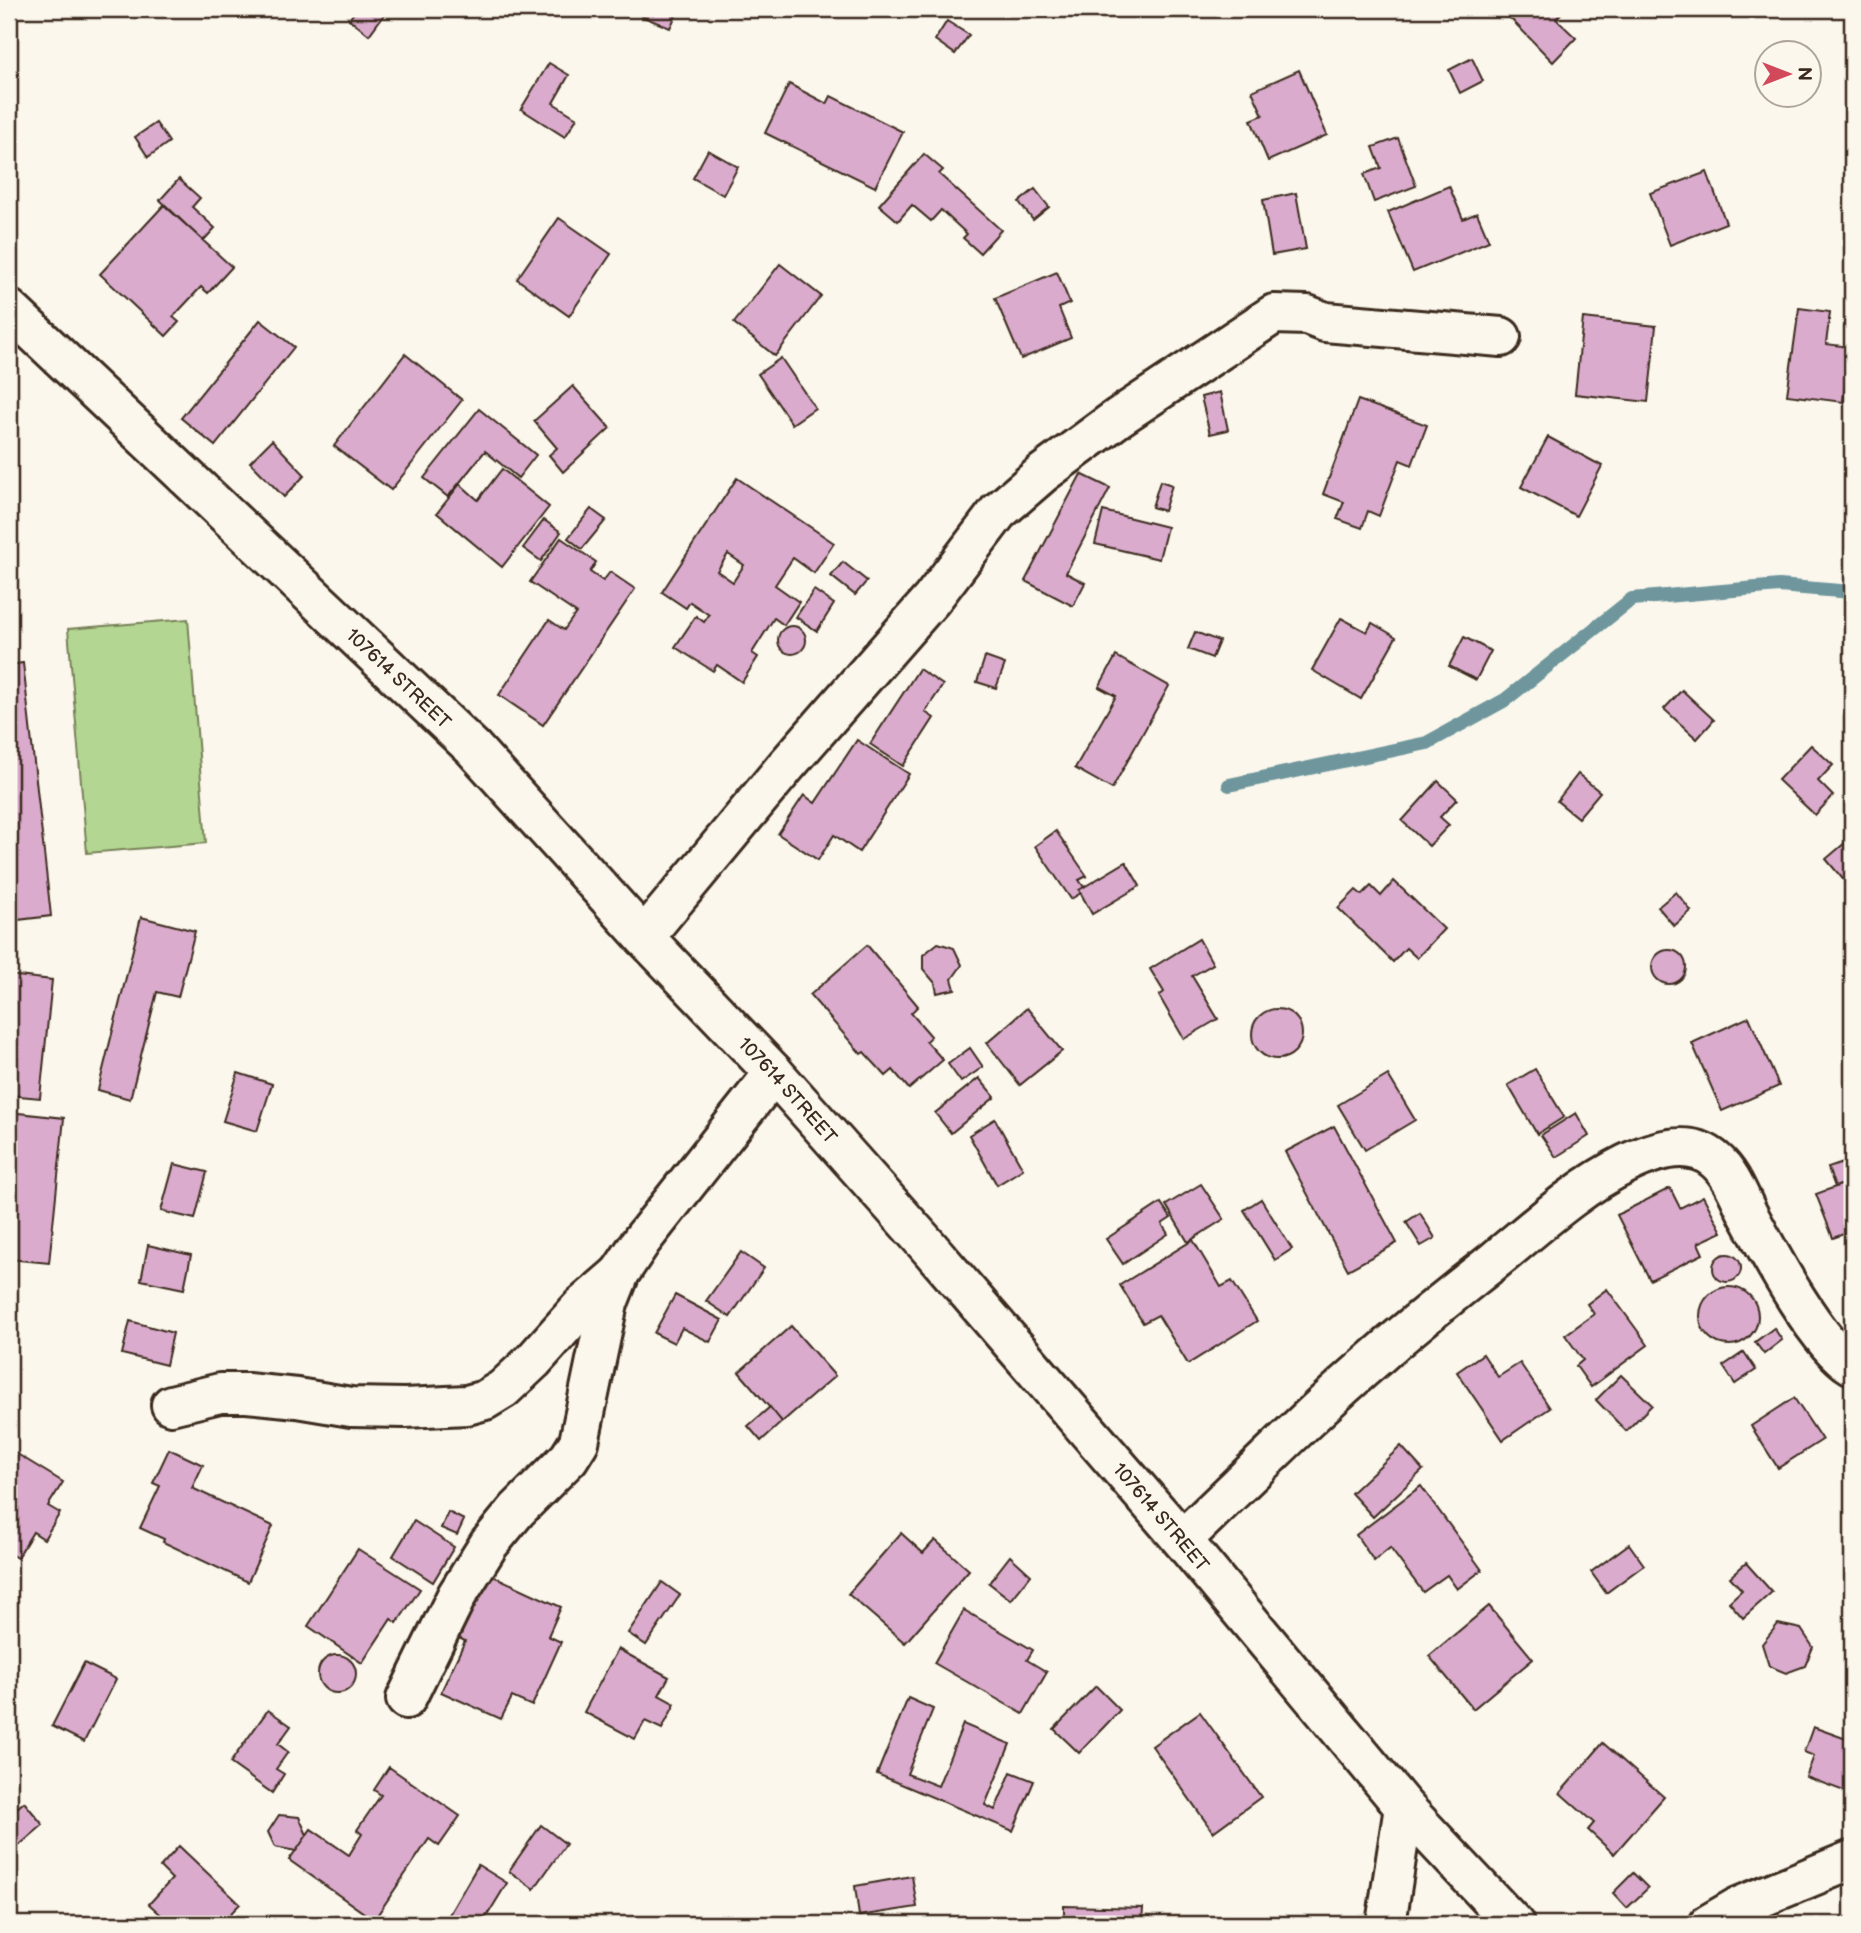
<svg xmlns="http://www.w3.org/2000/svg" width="1861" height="1933" viewBox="0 0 1861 1933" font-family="'Balsamiq Sans',sans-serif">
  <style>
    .green { fill: #b3d792; stroke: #778058; stroke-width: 2 }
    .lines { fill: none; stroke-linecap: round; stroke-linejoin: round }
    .stream { stroke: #6e969c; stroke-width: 14 }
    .building { fill: #daabcd; stroke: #3b2a1e; stroke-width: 2; fill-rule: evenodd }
    .minor-casing { stroke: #3b2a1e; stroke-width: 44 }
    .tertiary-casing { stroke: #3b2a1e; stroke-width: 44 }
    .minor { stroke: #fbf7ec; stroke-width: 38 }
    .tertiary { stroke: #fbf7ec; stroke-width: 38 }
    .labels { text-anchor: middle; stroke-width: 5; stroke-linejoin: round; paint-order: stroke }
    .street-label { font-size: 19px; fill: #3b2a1e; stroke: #fbf7ec }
  </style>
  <rect width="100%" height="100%" fill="#fbf7ec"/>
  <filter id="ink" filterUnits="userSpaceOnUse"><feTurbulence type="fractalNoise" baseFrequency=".0143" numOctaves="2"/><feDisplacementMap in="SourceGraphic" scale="14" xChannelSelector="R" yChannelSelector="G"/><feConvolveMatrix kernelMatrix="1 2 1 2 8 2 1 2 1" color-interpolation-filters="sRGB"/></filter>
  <g filter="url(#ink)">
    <path class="green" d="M188 619 206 843 87 853 68 629Z"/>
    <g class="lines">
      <path class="stream" d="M1229 785 1427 743 1505 700 1632 599 1779 586 1852 592"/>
    </g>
    <g class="building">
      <path d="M357 9H388L369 35 349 19Z"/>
      <path d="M644 9H679L670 28 641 16Z"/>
      <path d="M1517 9H1565L1556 19 1576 38 1553 62 1509 17Z"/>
      <path d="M947 21 969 35 955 54 935 40Z"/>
      <path d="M1472 58 1483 81 1460 93 1449 70Z"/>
      <path d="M549 63 569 75 553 103 577 118 565 137 521 109Z"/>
      <path d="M1299 70 1327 135 1268 161 1251 120 1263 115 1252 91Z"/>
      <path d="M789 84 827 104 831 96 903 132 875 187 765 133Z"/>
      <path d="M156 123 169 142 148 157 135 137Z"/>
      <path d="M1398 138 1416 186 1374 202 1364 174 1381 168 1373 147Z"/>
      <path d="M708 150 738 167 723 195 693 178Z"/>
      <path d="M924 154 943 170 939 174 1001 230 980 253 963 238 967 234 941 210 931 221 912 205 898 221 879 205Z"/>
      <path d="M1707 172 1726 223 1670 245 1650 193Z"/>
      <path d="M179 179 200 198 192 207 215 228 203 241 160 200Z"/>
      <path d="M1449 186 1463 219 1477 213 1489 241 1413 272 1388 212Z"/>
      <path d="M1035 189 1049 207 1033 220 1019 202Z"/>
      <path d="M1296 193 1306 249 1272 255 1263 200Z"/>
      <path d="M164 205 232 267 208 293 201 287 173 317 179 322 166 336 100 274Z"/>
      <path d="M559 218 611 254 569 316 517 279Z"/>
      <path d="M780 264 821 296 775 356 734 323Z"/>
      <path d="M1057 272 1070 303 1059 308 1071 338 1021 359 995 298Z"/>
      <path d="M1799 308 1830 312 1826 344 1850 347 1843 402 1787 395Z"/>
      <path d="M1583 318 1656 326 1648 402 1575 394Z"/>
      <path d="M260 320 294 347 215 446 181 418Z"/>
      <path d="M405 354 462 400 391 490 334 446Z"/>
      <path d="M781 358 815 408 792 424 758 374Z"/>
      <path d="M573 386 610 428 563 472 549 455 557 448 534 421Z"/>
      <path d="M1220 392 1228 430 1210 434 1201 397Z"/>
      <path d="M1358 400 1427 425 1412 465 1400 460 1379 516 1368 511 1362 528 1337 519 1344 502 1323 494Z"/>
      <path d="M479 409 536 455 518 478 485 451 448 497 424 478Z"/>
      <path d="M1548 437 1602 466 1576 516 1521 487Z"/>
      <path d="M272 440 305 475 284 497 250 462Z"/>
      <path d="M502 469 549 507 502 567 437 513 460 484 478 500Z"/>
      <path d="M1081 474 1110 488 1066 573 1085 583 1073 606 1025 581Z"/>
      <path d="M737 478 834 543 814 573 793 558 775 585 799 602 784 625 774 618 752 653 758 657 742 682 717 665 713 671 675 647 696 616 704 622 709 615 690 602 686 608 662 592ZM728 554 744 565 733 582 717 571Z"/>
      <path d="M1160 481 1172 485 1164 511 1152 507Z"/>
      <path d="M591 509 606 520 582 549 568 538Z"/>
      <path d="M1103 511 1167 527 1159 559 1095 544Z"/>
      <path d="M544 520 561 532 541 561 523 548Z"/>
      <path d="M561 538 596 562 590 572 603 581 610 572 635 589 543 725 499 695 549 620 564 630 576 613 530 582Z"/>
      <path d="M843 562 867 581 855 595 831 576Z"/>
      <path d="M814 590 834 604 817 631 796 617Z"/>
      <path d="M1341 618 1367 632 1372 623 1396 637 1361 699 1312 670Z"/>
      <circle cx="792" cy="640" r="14"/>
      <path d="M1195 632 1219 641 1212 658 1188 649Z"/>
      <path d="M1464 637 1491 651 1476 680 1449 666Z"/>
      <path d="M1116 656 1169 686 1112 789 1075 768 1116 696 1099 687Z"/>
      <path d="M985 657 1005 664 996 688 977 682Z"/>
      <path d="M23 663 51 916 9 921V665Z"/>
      <path d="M919 669 943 685 925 712 934 718 903 766 870 744Z"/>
      <path d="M1682 690 1714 720 1697 739 1664 709Z"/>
      <path d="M857 740 909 774 859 852 834 835 818 860 778 834 804 795 815 803Z"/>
      <path d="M1811 745 1833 765 1818 781 1833 796 1815 815 1778 780Z"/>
      <path d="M1578 774 1600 792 1578 818 1557 801Z"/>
      <path d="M1438 781 1457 799 1440 817 1449 825 1429 846 1402 821Z"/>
      <path d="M1056 831 1087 876 1079 880 1086 890 1071 899 1035 846Z"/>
      <path d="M1852 837V890L1826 859Z"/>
      <path d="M1126 862 1140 886 1092 914 1079 890Z"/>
      <path d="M1394 881 1444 929 1417 958 1406 948 1393 962 1338 908 1356 890 1362 895 1371 886 1381 896Z"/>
      <path d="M1676 892 1691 911 1674 926 1658 907Z"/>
      <path d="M141 917 195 931 178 997 157 992 130 1099 98 1090Z"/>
      <path d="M1199 939 1213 964 1192 976 1218 1019 1184 1039 1159 996 1164 992 1150 969Z"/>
      <path d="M938 943 954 948 962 965 952 979 955 989 937 993 935 983 923 969V955Z"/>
      <path d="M867 945 918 1006 911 1013 931 1036 926 1041 943 1060 909 1089 893 1070 886 1076 864 1052 861 1054 810 995Z"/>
      <circle cx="1669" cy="967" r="17"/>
      <path d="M9 975 52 980 40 1098 9 1095Z"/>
      <path d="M1027 1008 1062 1051 1020 1085 987 1043Z"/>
      <circle cx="1277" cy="1034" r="25"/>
      <path d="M1749 1017 1779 1086 1722 1111 1692 1043Z"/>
      <path d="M970 1048 983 1067 961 1082 948 1064Z"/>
      <path d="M1535 1069 1564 1117 1537 1134 1508 1085Z"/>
      <path d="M238 1073 272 1084 257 1131 223 1121Z"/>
      <path d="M1388 1075 1415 1120 1365 1150 1338 1105Z"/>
      <path d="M979 1078 995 1097 951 1133 935 1113Z"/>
      <path d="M9 1112 64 1118 49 1263 9 1259Z"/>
      <path d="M1576 1113 1589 1136 1556 1157 1541 1135Z"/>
      <path d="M995 1119 1023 1169 997 1185 969 1135Z"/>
      <path d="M1334 1126 1397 1243 1348 1270 1285 1152Z"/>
      <path d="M1852 1160V1181L1835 1187 1828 1168Z"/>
      <path d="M174 1164 207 1172 195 1219 161 1211Z"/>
      <path d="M1852 1181V1231L1833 1238 1816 1194Z"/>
      <path d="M1201 1184 1224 1219 1188 1242 1166 1205Z"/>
      <path d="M1670 1188 1680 1208 1703 1196 1722 1232 1698 1243 1703 1254 1650 1280 1617 1215Z"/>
      <path d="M1261 1199 1292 1249 1275 1260 1244 1210Z"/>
      <path d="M1161 1203 1171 1218 1162 1224 1168 1234 1123 1264 1106 1239Z"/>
      <path d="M1420 1213 1435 1238 1421 1246 1406 1222Z"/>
      <path d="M1193 1240 1221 1287 1232 1281 1257 1321 1188 1364 1158 1315 1143 1323 1120 1285Z"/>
      <path d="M148 1245 191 1255 184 1289 141 1280Z"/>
      <path d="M741 1252 764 1268 730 1317 706 1301Z"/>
      <circle cx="1727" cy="1268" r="14"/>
      <circle cx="1729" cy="1316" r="29"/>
      <path d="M1607 1289 1648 1345 1591 1387 1576 1366 1583 1360 1565 1335 1594 1314 1587 1304Z"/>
      <path d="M675 1295 722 1320 710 1342 682 1328 674 1343 654 1333Z"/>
      <path d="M130 1321 173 1333 166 1365 122 1354Z"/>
      <path d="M791 1326 835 1376 782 1422 739 1372Z"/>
      <path d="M1774 1328 1782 1340 1764 1354 1755 1342Z"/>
      <path d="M1744 1352 1756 1370 1735 1384 1723 1366Z"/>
      <path d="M1483 1354 1498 1377 1520 1363 1550 1408 1503 1440 1457 1372Z"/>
      <path d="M1621 1375 1652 1405 1626 1431 1596 1400Z"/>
      <path d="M1794 1398 1822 1440 1778 1468 1751 1426Z"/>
      <path d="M770 1407 782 1422 761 1441 748 1426Z"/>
      <path d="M1401 1446 1423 1470 1373 1517 1351 1493Z"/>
      <path d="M9 1449 63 1482 48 1506 60 1513 44 1539 33 1532 17 1558 9 1553Z"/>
      <path d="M169 1449 203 1465 192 1488 273 1526 248 1582 163 1542 164 1539 140 1528 160 1486 153 1483Z"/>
      <path d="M1421 1486 1482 1570 1457 1589 1447 1575 1423 1592 1390 1548 1374 1561 1356 1535Z"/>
      <path d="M448 1512 464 1520 457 1535 441 1528Z"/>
      <path d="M414 1521 454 1547 433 1582 393 1556Z"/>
      <path d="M901 1533 923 1553 935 1540 969 1570 905 1643 848 1594Z"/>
      <path d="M1629 1544 1644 1565 1606 1593 1591 1572Z"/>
      <path d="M358 1549 420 1589 397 1623 391 1619 362 1663 308 1626Z"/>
      <path d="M1010 1556 1031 1575 1011 1600 989 1583Z"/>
      <path d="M1746 1563 1772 1592 1743 1618 1729 1602 1742 1590 1730 1577Z"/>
      <path d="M487 1573 561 1607 548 1636 561 1642 532 1706 512 1697 501 1719 441 1692 465 1641 457 1637Z"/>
      <path d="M662 1582 680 1595 646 1645 628 1633Z"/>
      <path d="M1489 1606 1533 1659 1473 1709 1429 1656Z"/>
      <path d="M964 1610 1033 1650 1027 1660 1047 1672 1023 1714 934 1663Z"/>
      <path d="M1778 1624 1801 1629 1813 1647 1805 1666 1786 1673 1769 1666 1762 1644Z"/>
      <path d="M618 1649 669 1677 659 1695 675 1704 662 1729 645 1721 635 1739 584 1712Z"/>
      <circle cx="337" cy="1674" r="19"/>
      <path d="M84 1663 116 1679 84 1742 52 1726Z"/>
      <path d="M1096 1686 1120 1710 1079 1753 1054 1729Z"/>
      <path d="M908 1698 933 1709 907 1774 938 1786 963 1724 1010 1744 985 1805 995 1810 1011 1772 1034 1781 1013 1831 877 1774Z"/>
      <path d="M268 1710 291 1726 278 1744 288 1752 276 1769 284 1774 272 1793 230 1763Z"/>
      <path d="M1200 1712 1261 1797 1213 1832 1152 1746Z"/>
      <path d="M1813 1727 1852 1741V1801L1845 1798 1847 1792 1806 1777 1814 1756 1804 1752Z"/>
      <path d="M1603 1743 1664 1797 1614 1854 1588 1830 1594 1823 1560 1793Z"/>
      <path d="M389 1767 460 1816 439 1846 429 1839 374 1920 289 1860 311 1829 349 1855 362 1834 357 1830 381 1795 374 1790Z"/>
      <path d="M24 1802 43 1825 9 1854V1815Z"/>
      <path d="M279 1815 299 1817 307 1835 296 1851 275 1847 268 1832Z"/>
      <path d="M541 1825 566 1844 534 1889 509 1871Z"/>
      <path d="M179 1846 240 1904 220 1924H171L149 1904 172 1879 160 1867Z"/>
      <path d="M478 1865 507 1883 482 1924H456L447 1918Z"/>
      <path d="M1633 1873 1648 1888 1627 1908 1613 1893Z"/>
      <path d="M912 1876 917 1907 859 1916 855 1886Z"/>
      <path d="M1064 1906 1143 1908 1142 1924H1064Z"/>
      <path d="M320 1917 331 1924H315Z"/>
    </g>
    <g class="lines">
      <defs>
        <g id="minor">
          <path d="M644 937 786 766 932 599 998 512 1043 473 1119 417 1274 314 1307 315 1325 322 1501 337"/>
          <path d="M171 1405 220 1393H247L297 1398 351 1407 405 1408 467 1405 485 1400 503 1389 533 1361 582 1306 618 1275"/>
          <path d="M1182 1540C1247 1478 1311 1413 1379 1355 1416 1322 1455 1292 1494 1261 1536 1227 1577 1188 1626 1164 1652 1151 1690 1138 1715 1160 1731 1173 1739 1196 1748 1214 1769 1253 1817 1344 1852 1365"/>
          <path d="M406 1699 457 1595 489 1544 517 1510 569 1458 579 1442 608 1303 620 1273 642 1240 774 1073"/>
          <path d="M1386 1924 1404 1807"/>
          <path d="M1709 1924 1738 1907 1852 1860"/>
        </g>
        <g id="tertiary">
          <path id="s1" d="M9 309 473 748 644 937 774 1073 927 1245 1182 1540 1404 1807 1514 1924"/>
        </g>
      </defs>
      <use href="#minor" class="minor-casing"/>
      <use href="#tertiary" class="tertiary-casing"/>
      <use href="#minor" class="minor"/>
      <use href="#tertiary" class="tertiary"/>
    </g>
  </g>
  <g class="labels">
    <g class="street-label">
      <text dy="7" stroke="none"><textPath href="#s1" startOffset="537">107614 STREET</textPath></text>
      <text dy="7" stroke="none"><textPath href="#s1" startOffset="1104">107614 STREET</textPath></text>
      <text dy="7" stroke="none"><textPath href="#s1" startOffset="1671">107614 STREET</textPath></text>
    </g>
  </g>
  <rect width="1861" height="1933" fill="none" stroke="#fbf7ec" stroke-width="35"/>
  <rect x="18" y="18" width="1826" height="1898" fill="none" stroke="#3b2a1e" stroke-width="2.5" filter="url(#ink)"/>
  <g transform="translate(1788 74) rotate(90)"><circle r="33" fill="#fbf7ec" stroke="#aea59a" stroke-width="2"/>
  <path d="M0-5L12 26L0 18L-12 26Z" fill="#d1495b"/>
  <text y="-10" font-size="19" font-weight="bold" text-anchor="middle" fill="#3b2a1e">N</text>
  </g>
</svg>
